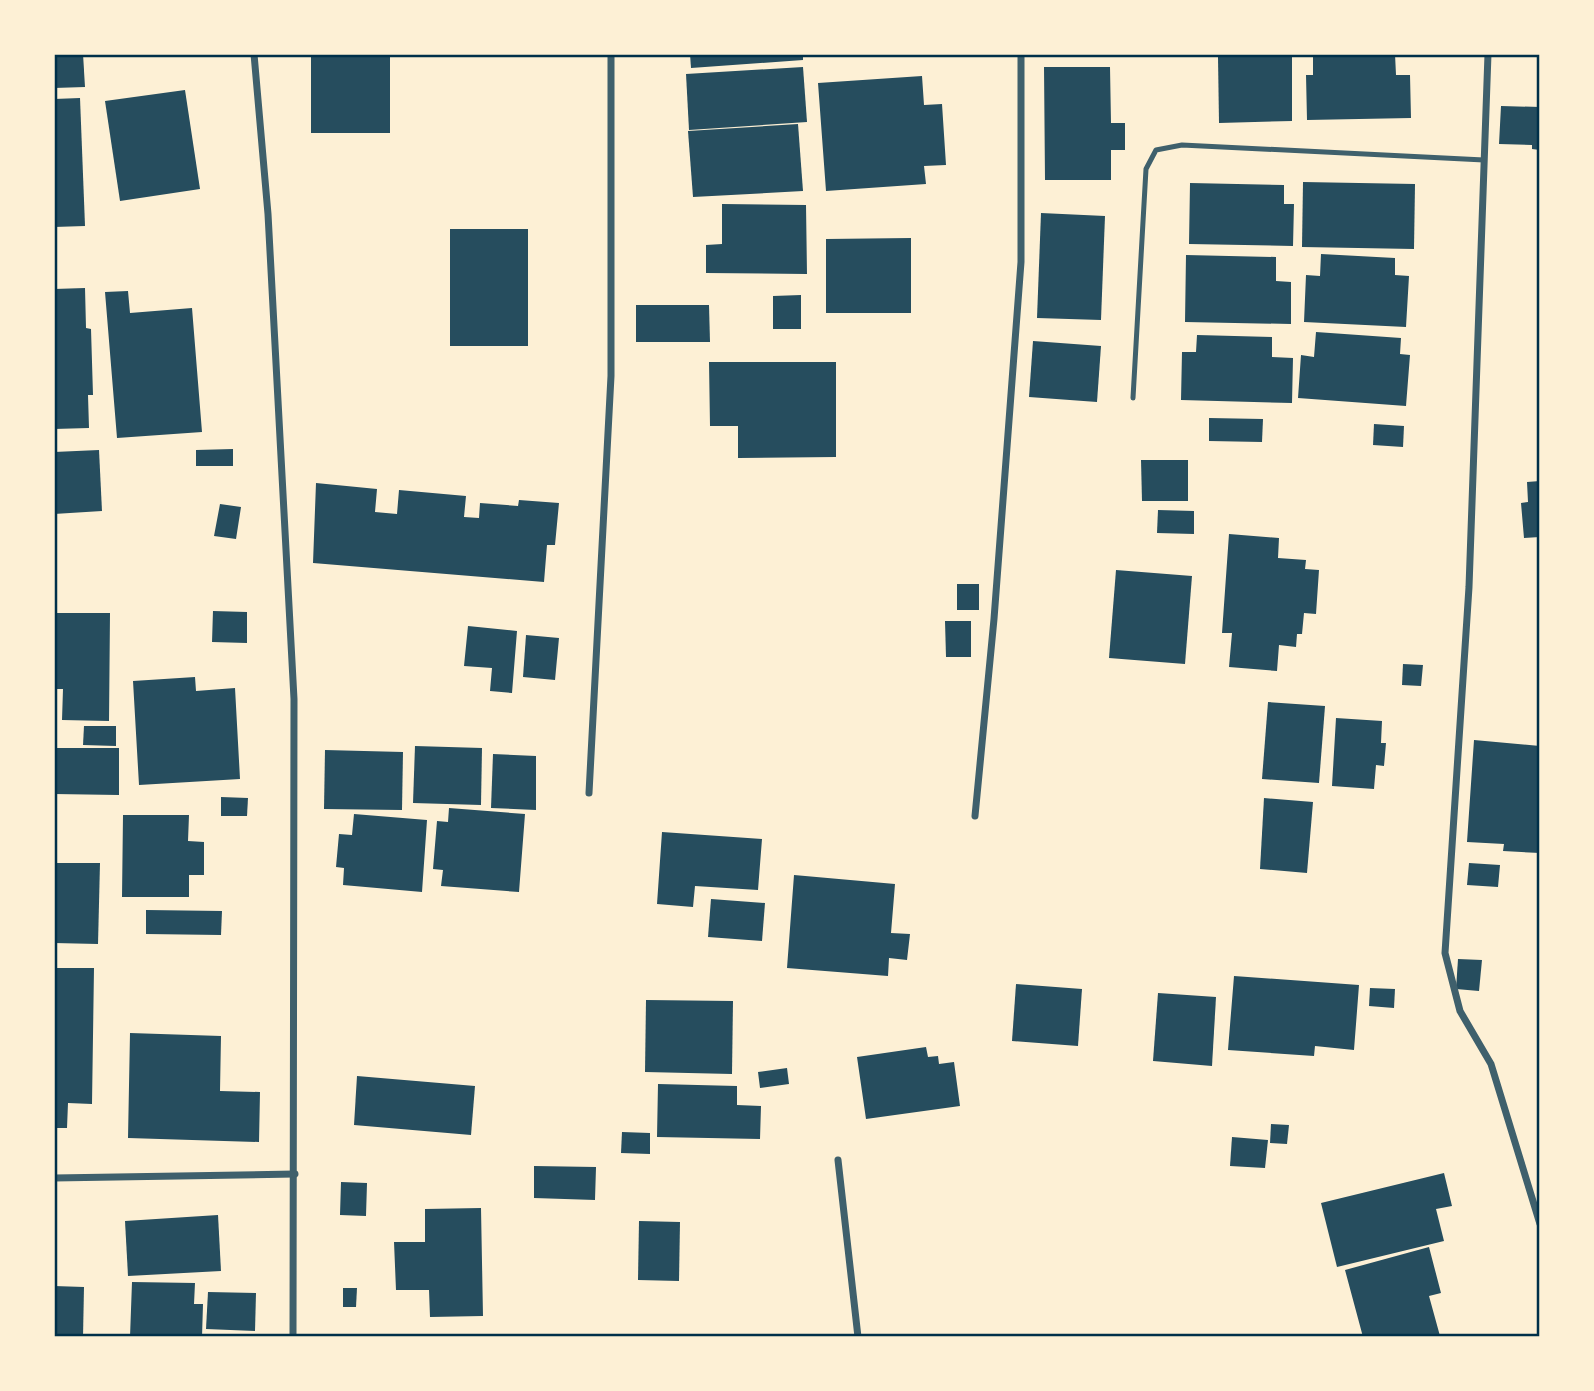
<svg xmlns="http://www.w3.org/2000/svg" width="1594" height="1391" viewBox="0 0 1594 1391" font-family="Commissioner,sans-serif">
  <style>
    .building { fill: #264d5e }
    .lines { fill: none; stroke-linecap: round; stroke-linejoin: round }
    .service { stroke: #3f606c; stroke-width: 5 }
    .minor { stroke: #3f606c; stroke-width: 7 }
    .neatline { fill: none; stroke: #003049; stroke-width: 2.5 }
  </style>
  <rect width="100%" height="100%" fill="#fdf0d5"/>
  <g class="building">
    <path d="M54 54H83L85 87 54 88Z"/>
    <rect x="311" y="54" width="79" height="79"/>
    <path d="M690 54H803V60L691 68Z"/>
    <path d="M1313 54H1395L1396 75H1410L1411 118 1307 120 1306 75H1313Z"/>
    <path d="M1292 55V121L1219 123 1218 57Z"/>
    <path d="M803 67 807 122 689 130 686 74Z"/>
    <path d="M1044 67H1110L1111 123H1125V150H1111V180H1045Z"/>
    <path d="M922 76 924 105 942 104 946 165 924 166 926 184 826 191 818 83Z"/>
    <path d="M185 90 200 189 120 201 105 101Z"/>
    <path d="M80 98 85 226 54 227V99Z"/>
    <path d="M1501 106 1540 107V150L1532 149V145L1499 144Z"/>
    <path d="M798 124 803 191 693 197 688 131Z"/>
    <path d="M1303 182 1415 184 1414 249 1302 247Z"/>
    <path d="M1190 183 1284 185V204H1294L1293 246 1189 244Z"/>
    <path d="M722 204 806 205 807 274 706 273V245L722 244Z"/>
    <path d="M1041 213 1105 216 1101 320 1037 318Z"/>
    <rect x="450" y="229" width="78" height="117"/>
    <path d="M911 238V313H826V239Z"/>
    <path d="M1321 254 1395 258V275L1409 276 1406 327 1304 322 1306 275 1320 276Z"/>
    <path d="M1186 255 1276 257V281L1291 282V324L1185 322Z"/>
    <path d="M85 288 86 328 91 329 93 395H88L89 428 54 429V289Z"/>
    <path d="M128 291 130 313 192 308 202 432 117 438 105 292Z"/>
    <path d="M801 295V329H773V296Z"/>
    <path d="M636 305H709L710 342H636Z"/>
    <path d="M1316 332 1401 338 1400 354 1410 355 1406 406 1298 398 1301 355 1314 357Z"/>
    <path d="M1197 335 1272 337V357L1293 358 1292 403 1181 400 1182 352H1196Z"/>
    <path d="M1033 341 1101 346 1097 402 1029 397Z"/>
    <path d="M709 362H836V457L738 458V426H710Z"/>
    <path d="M1209 418 1263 419 1262 442 1209 441Z"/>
    <path d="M1374 424 1404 426 1403 447 1373 445Z"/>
    <path d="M233 449V466H196V450Z"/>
    <path d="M99 450 102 511 54 514V452Z"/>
    <path d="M1141 460H1188V501H1142Z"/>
    <path d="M1540 481V537L1524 538 1521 503 1528 502 1527 482Z"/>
    <path d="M316 483 377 489 375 512 397 514 399 490 466 496 464 517 479 518 480 503 518 506 519 500 559 503 555 545H547L544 582 313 563Z"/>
    <path d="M220 504 241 507 236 539 214 536Z"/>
    <path d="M1158 510 1194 511V534L1157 533Z"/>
    <path d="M1229 534 1279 538 1278 558 1306 560 1305 569 1319 570 1316 614 1304 613 1302 634H1297L1296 647 1279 645 1277 671 1229 667 1232 633H1222Z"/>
    <path d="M1116 570 1192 576 1185 664 1109 658Z"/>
    <rect x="957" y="584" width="22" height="26"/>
    <path d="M213 611 247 612V643L212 642Z"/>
    <path d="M54 613H110L109 721 62 720 63 689H54Z"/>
    <path d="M945 621H971V657H946Z"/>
    <path d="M468 626 517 631 512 693 490 691 492 668 464 666Z"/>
    <path d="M526 635 559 638 555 680 523 677Z"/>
    <path d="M1403 664 1423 665 1421 686 1402 685Z"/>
    <path d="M195 677 196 691 235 688 240 779 139 785 133 681Z"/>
    <path d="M1268 702 1325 706 1319 783 1262 779Z"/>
    <path d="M1336 718 1382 721 1381 743H1386L1384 766 1376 765 1374 789 1332 786Z"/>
    <path d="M84 726H116V746L83 745Z"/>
    <path d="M1474 740 1540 746V853L1503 851 1504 844 1467 842Z"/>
    <path d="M415 746 482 748 481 805 413 803Z"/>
    <path d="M54 748H119V795L54 794Z"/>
    <path d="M325 750 403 752 402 810 324 809Z"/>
    <path d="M493 754 536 756V810L491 808Z"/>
    <path d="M221 797 248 798 247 816H221Z"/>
    <path d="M1264 798 1313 802 1307 873 1260 869Z"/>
    <path d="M449 808 525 814 519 892 441 886 443 870 433 869 437 821 448 822Z"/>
    <path d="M354 814 427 820 422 892 343 885 344 868 336 867 339 834 352 835Z"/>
    <path d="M123 815H189L188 841 204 842V875H189V897H122Z"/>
    <path d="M662 832 762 839 758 890 695 886 693 907 657 904Z"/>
    <path d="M54 863H100L98 944 54 943Z"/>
    <path d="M1469 863 1500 865 1498 887 1467 885Z"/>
    <path d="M794 875 895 884 891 933 910 934 907 960 889 958 888 976 787 968Z"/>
    <path d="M711 899 765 903 762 941 708 937Z"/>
    <path d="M146 910 222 911 221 935 146 934Z"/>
    <path d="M1458 959 1482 960 1479 991 1456 989Z"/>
    <path d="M54 968H94L92 1104 68 1103 67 1128H54Z"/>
    <path d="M1234 976 1359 985 1354 1050 1315 1046 1314 1056 1228 1050Z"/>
    <path d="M1016 984 1082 989 1078 1046 1012 1041Z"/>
    <path d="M1370 988 1395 989 1394 1008 1369 1006Z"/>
    <path d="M1158 993 1216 997 1212 1066 1153 1061Z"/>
    <path d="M646 1000 733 1001 732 1074 645 1072Z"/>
    <path d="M130 1033 221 1036 220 1091 260 1092 259 1142 128 1138Z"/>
    <path d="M926 1047 928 1057 938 1056 939 1064 954 1062 960 1106 866 1119 857 1057Z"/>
    <path d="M787 1068 789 1084 760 1088 758 1072Z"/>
    <path d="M357 1076 475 1086 471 1135 354 1125Z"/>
    <path d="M658 1084 737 1086V1105L761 1106 760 1139 657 1137Z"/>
    <path d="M1271 1124 1289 1125 1287 1144 1270 1143Z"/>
    <path d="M622 1132 650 1133V1154L621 1153Z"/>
    <path d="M1232 1137 1268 1140 1265 1168 1230 1166Z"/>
    <path d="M534 1166 596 1167 595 1200 534 1198Z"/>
    <path d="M1444 1173 1452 1206 1436 1209 1444 1241 1337 1267 1321 1203Z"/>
    <path d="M341 1182 367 1183 366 1216 340 1215Z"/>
    <path d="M481 1208 483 1316 430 1317 429 1290H396L394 1242H425V1209Z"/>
    <path d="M218 1215 221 1271 128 1276 125 1221Z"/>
    <path d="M639 1221 680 1222 679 1281 638 1280Z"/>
    <path d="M1429 1247 1441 1293 1429 1296 1440 1336 1363 1337 1345 1270Z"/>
    <path d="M132 1282 195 1283 194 1304H203L202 1337H130Z"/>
    <path d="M54 1286 84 1287 83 1337H54Z"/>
    <path d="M343 1288H357L356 1307H343Z"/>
    <path d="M208 1292 256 1293 255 1331 206 1329Z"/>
  </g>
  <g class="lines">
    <path class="service" d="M1133 398 1146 169 1156 150 1182 145 1484 160"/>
    <g class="minor">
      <path d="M254 54 268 214 294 699 293 1337"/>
      <path d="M1488 54 1469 587 1445 953 1460 1011 1491 1064 1540 1224"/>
      <path d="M589 793 611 376V54"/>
      <path d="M975 816 994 619 1021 262V54"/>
      <path d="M838 1160 858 1337"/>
      <path d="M54 1178 295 1174"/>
    </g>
  </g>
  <rect width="1594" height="1391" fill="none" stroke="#fdf0d5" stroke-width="112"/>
  <rect x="56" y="56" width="1482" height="1279" class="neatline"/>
</svg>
